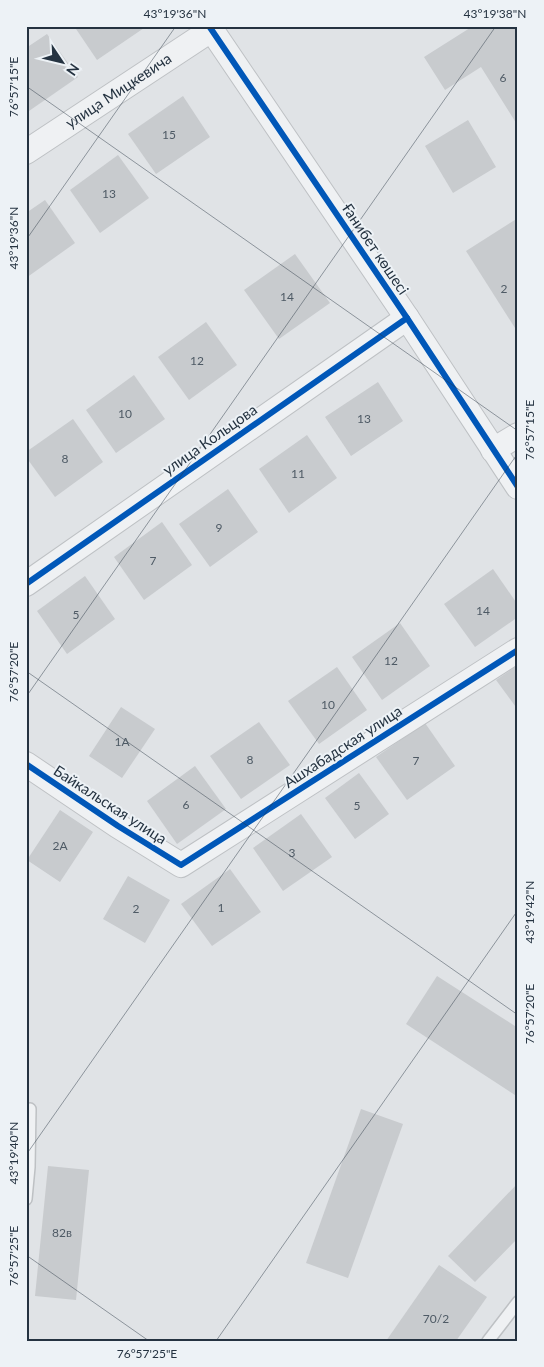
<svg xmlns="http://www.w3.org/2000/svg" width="544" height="1367" viewBox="0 0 544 1367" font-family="Lato,sans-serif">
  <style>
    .building { fill: #c8cbce }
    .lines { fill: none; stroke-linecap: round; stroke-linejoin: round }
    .service-casing { stroke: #bec1c4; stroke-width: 14 }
    .minor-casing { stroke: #bec1c4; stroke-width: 26 }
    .service { stroke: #eff1f3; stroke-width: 11 }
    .minor { stroke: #eff1f3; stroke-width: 24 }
    .cycleway-casing { stroke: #edf2f6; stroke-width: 9 }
    .cycleway { stroke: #0057b8; stroke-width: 6 }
    .ticks { fill: none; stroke: #253341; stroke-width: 1; stroke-opacity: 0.45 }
    .labels { text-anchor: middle; stroke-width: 4; stroke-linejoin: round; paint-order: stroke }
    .number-label { font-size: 12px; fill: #4e5a65 }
    .street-label { font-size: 15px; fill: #253341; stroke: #edf2f6 }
    .neatline { fill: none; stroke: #253341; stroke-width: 2 }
    .ticks-label { font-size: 12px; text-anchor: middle; fill: #253341 }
  </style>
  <rect width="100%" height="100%" fill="#e0e3e6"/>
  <g class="building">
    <path d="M74 26H147L97 60Z"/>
    <path d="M473 26H518V126L481 67 445 90 424 57Z"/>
    <path d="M47 34 78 77 29 111 26 107V48Z"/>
    <path d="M183 96 210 137 156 174 128 134Z"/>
    <path d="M468 120 496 167 453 193 425 146Z"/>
    <path d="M118 155 149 198 100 233 70 190Z"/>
    <path d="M45 200 75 243 26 278V213Z"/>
    <path d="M518 218V326L515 328 466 251Z"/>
    <path d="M295 254 330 303 279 339 244 290Z"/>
    <path d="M206 322 237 365 189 400 158 357Z"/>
    <path d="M134 375 165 419 116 453 86 410Z"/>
    <path d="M378 382 403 421 351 456 325 417Z"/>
    <path d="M73 419 103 462 55 497 26 457V452Z"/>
    <path d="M307 435 337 478 289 513 259 469Z"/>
    <path d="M228 489 258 532 210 567 179 524Z"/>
    <path d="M162 522 192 565 144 600 114 557Z"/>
    <path d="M493 569 518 605V617L475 647 444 604Z"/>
    <path d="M85 576 115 619 67 654 37 611Z"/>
    <path d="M400 623 430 666 382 700 352 657Z"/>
    <path d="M518 665V710L496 680Z"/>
    <path d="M337 667 367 710 319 744 288 701Z"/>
    <path d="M121 707 155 729 122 778 89 756Z"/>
    <path d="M259 722 290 765 241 799 210 756Z"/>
    <path d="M425 723 455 766 407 800 376 757Z"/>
    <path d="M195 766 226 809 177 844 147 801Z"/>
    <path d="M359 773 389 814 355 839 325 798Z"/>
    <path d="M60 810 93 832 60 882 27 860Z"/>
    <path d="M301 814 332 857 283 891 253 848Z"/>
    <path d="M230 869 261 912 212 946 181 904Z"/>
    <path d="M128 876 170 900 145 943 103 919Z"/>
    <path d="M437 976 518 1028V1097L406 1024Z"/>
    <path d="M361 1109 403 1124 348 1278 306 1263Z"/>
    <path d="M48 1166 89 1170 76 1300 35 1296Z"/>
    <path d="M518 1183V1238L475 1282 448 1256Z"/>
    <path d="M439 1265 487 1297 456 1341H386Z"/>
  </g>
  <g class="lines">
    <defs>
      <g id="service">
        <path d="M26 1199 29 1167 30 1109"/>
        <path d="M488 1341 518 1302"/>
      </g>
      <g id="minor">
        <path d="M209 26 407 318 518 487"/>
        <path id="s1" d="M26 152 211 30"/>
        <path d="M493 450 518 435"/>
        <path d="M26 584 407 318"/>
        <path d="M26 764 118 826 181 865 518 650"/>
      </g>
    </defs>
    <use href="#service" class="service-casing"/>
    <use href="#minor" class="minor-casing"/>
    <use href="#service" class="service"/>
    <use href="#minor" class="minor"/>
    <defs>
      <g id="cycleway">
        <path d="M209 26 407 318 518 487"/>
        <path d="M26 584 407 318"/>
        <path d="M26 764 118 826 181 865 518 650"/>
      </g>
    </defs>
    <use href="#cycleway" class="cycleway-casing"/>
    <use href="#cycleway" class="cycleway"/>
  </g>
  <path class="ticks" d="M26 86 518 431M26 240 176 26M26 671 518 1015M26 697 496 26M26 1155 518 453M26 1255 149 1341M216 1341 518 910"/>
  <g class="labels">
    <g class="number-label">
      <text x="503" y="82">6</text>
      <text x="169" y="139">15</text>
      <text x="109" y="198">13</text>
      <text x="504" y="293">2</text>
      <text x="287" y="301">14</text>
      <text x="197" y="365">12</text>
      <text x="125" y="418">10</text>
      <text x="364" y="423">13</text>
      <text x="65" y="463">8</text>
      <text x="298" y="478">11</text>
      <text x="219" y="532">9</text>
      <text x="153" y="565">7</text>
      <text x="483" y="615">14</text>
      <text x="76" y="619">5</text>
      <text x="391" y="665">12</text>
      <text x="328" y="709">10</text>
      <text x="122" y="746">1А</text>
      <text x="250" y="764">8</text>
      <text x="416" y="765">7</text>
      <text x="186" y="809">6</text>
      <text x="357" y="810">5</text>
      <text x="60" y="850">2А</text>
      <text x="292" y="857">3</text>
      <text x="221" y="912">1</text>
      <text x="136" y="913">2</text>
      <text x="62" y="1237">82в</text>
      <text x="436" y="1323">70/2</text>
    </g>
    <g class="street-label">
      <text dy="5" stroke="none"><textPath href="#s1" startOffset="111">улица Мицкевича</textPath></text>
      <text transform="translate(375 249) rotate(56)" y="5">Ғанибет көшесі</text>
      <text transform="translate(210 440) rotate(-35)" y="5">улица Кольцова</text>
      <text transform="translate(343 747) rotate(-33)" y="5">Ашхабадская улица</text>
      <text transform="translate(110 805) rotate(33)" y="5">Байкальская улица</text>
    </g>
  </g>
  <rect width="544" height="1367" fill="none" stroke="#edf2f6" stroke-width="55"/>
  <g transform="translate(62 62) rotate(125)" stroke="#edf2f6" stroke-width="4" paint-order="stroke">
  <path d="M0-4L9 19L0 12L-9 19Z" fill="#253341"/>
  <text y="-8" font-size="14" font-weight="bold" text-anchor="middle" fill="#253341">N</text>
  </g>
  <rect x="28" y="28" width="488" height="1312" class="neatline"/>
  <g class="ticks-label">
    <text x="175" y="18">43°19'36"N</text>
    <text x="495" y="18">43°19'38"N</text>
    <text transform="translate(14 87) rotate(-90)" y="4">76°57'15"E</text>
    <text transform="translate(14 238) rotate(-90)" y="4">43°19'36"N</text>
    <text transform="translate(530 430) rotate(-90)" y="4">76°57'15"E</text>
    <text transform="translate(14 672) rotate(-90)" y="4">76°57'20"E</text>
    <text transform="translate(530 912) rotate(-90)" y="4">43°19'42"N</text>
    <text transform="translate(530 1014) rotate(-90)" y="4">76°57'20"E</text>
    <text transform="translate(14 1153) rotate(-90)" y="4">43°19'40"N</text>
    <text transform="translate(14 1256) rotate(-90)" y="4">76°57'25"E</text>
    <text x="147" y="1358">76°57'25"E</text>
  </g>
</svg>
